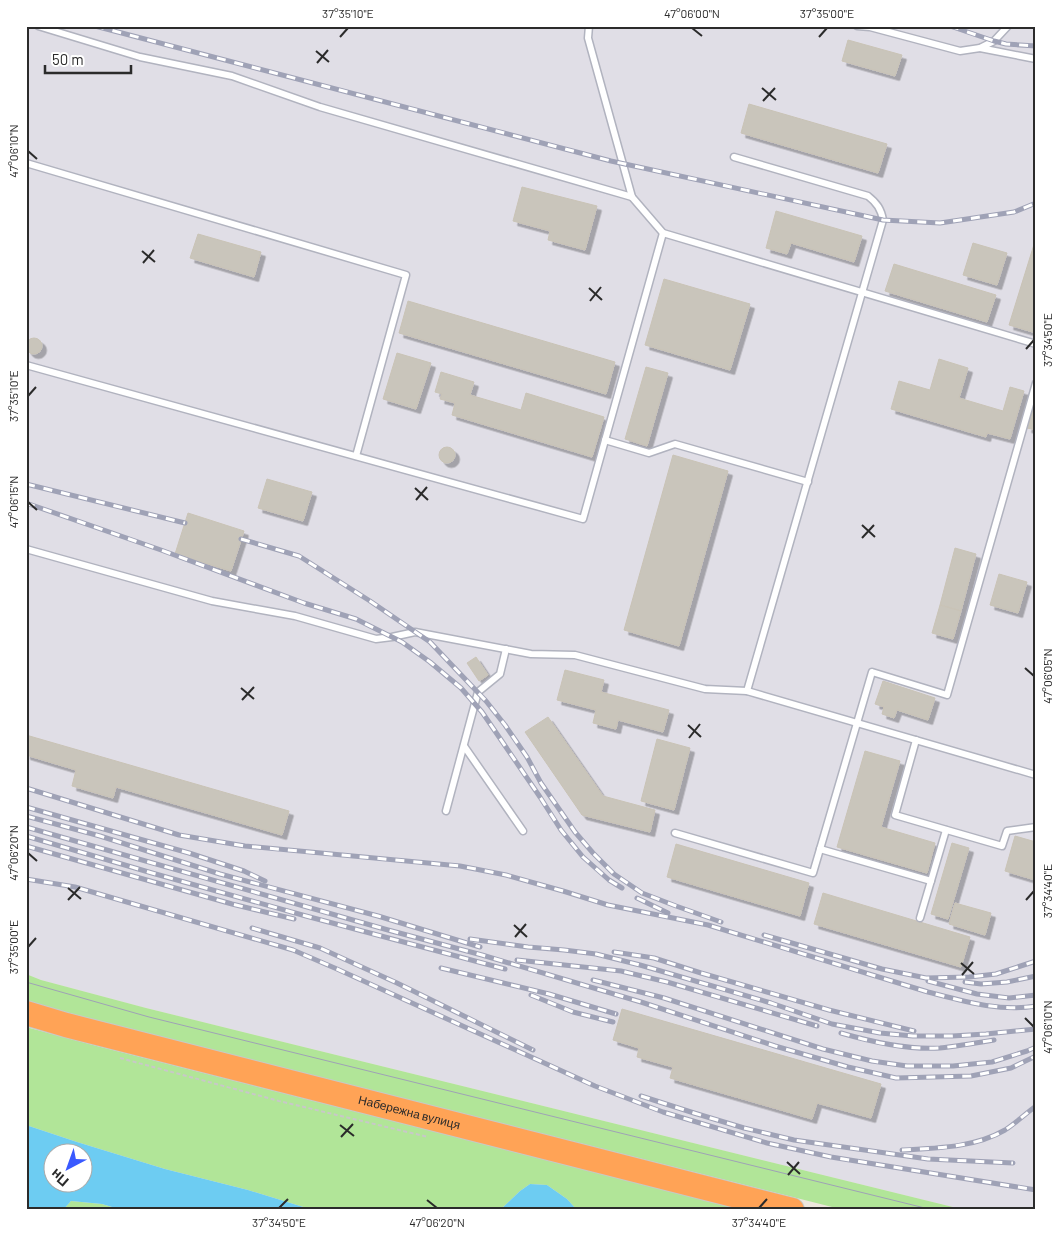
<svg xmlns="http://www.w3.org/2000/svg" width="1062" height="1236" viewBox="0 0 1062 1236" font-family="Barlow,sans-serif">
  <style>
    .industrial { fill: #e0dee6 }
    .green { fill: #b1e598 }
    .water { fill: #6dccf2; fill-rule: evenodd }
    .building { fill: #c9c5bb; stroke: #c9c3b6; filter: url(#shadow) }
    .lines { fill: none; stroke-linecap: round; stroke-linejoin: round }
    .lane-casing { stroke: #b1b3bf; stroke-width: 9 }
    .highway-casing { stroke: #c8c8c8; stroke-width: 26 }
    .path { stroke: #c8c8c8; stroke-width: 2; stroke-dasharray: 4 2.5; stroke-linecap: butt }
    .lane { stroke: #fff; stroke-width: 6 }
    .highway { stroke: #ffa356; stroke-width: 24 }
    .tram { stroke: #9fa2b6; stroke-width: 1 }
    .rail-casing { stroke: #9fa2b6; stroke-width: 5 }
    .rail { stroke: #fff; stroke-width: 3; stroke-dasharray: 9; stroke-linecap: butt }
    .ticks { fill: none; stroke: #2b2b2b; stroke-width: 2 }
    .labels { text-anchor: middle; stroke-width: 4; stroke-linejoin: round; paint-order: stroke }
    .street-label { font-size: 12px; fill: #2b2b2b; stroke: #fff }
    .neatline { fill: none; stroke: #2b2b2b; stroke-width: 2 }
    .ticks-label { font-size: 12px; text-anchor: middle; fill: #2b2b2b }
  </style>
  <defs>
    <filter id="shadow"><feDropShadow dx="4.5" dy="4.5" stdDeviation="0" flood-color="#0004"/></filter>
  </defs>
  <rect width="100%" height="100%" fill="#ede7dd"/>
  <path class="industrial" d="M26 26H1036V1210H965L146 1008 41 980 26 974Z"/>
  <g class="green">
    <path d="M26 974 41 980 146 1008 965 1210H844L94 1020 26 1001Z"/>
    <path d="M26 1027 97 1046 745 1210H577L567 1199 547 1185 530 1184 520 1191 500 1210H313L248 1190 165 1169 77 1142 26 1125Z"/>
    <path d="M71 1201 102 1204 122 1210H63Z"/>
  </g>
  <g class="water">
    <path d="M26 1125 77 1142 165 1169 248 1190 313 1210H122L102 1204 71 1201 63 1210H26ZM52 1154H82V1184H52Z"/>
    <path d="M530 1184 547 1185 567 1199 577 1210H500L520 1191Z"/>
  </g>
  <g class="building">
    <path d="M848 40 902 55 895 76 842 61Z"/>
    <path d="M749 104 887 144 878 173 741 133Z"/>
    <path d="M522 187 597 206 585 250 548 240 550 231 513 221Z"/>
    <path d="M776 211 862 236 854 262 791 243 787 254 766 248Z"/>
    <path d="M198 234 261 252 254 277 190 258Z"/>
    <path d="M1036 238V333L1009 325Z"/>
    <path d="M973 243 1007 253 997 285 963 275Z"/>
    <path d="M894 264 996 295 987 322 885 291Z"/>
    <path d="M664 279 750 304 730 370 645 345Z"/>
    <path d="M408 301 615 362 606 394 399 333Z"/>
    <circle cx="34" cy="346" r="8"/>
    <path d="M397 353 431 363 416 409 383 399Z"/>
    <path d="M939 359 968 368 959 398 1003 411 1010 387 1024 391 1010 439 987 433 986 437 891 409 899 381 930 390Z"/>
    <path d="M646 367 668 373 647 446 625 439Z"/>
    <path d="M441 372 474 382 470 395 521 410 526 393 604 417 592 457 452 415 455 403 440 399 442 394 435 392Z"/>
    <path d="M1036 398V430L1027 428Z"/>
    <circle cx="447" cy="455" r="8"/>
    <path d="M673 455 728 471 679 646 624 630Z"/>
    <path d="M267 479 312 492 303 521 258 508Z"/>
    <path d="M188 513 244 531 231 571 175 554Z"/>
    <path d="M955 548 976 554 961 611 940 605Z"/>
    <path d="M999 574 1027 582 1018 613 990 605Z"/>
    <path d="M940 605 961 611 953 639 932 633Z"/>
    <path d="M476 657 488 675 479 681 467 663Z"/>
    <path d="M565 670 604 680 601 692 669 710 663 732 618 720 616 729 593 723 596 710 557 700Z"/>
    <path d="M883 681 935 698 928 720 897 710 894 718 882 714 884 707 875 704Z"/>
    <path d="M548 717 603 796 655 810 650 832 582 815 525 732Z"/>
    <path d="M26 735 289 811 282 835 116 787 113 798 72 786 76 770 26 755Z"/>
    <path d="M657 739 690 748 674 810 641 801Z"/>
    <path d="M865 751 900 761 881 827 935 843 927 873 837 847Z"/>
    <path d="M1015 836 1036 842 1035 880 1005 871Z"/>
    <path d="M952 843 969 848 948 919 931 914Z"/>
    <path d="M676 844 809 883 800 916 667 877Z"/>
    <path d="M823 893 970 937 961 967 814 924Z"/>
    <path d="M955 903 991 913 985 935 949 924Z"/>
    <path d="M622 1009 881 1084 871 1118 817 1103 812 1119 670 1078 673 1067 637 1057 639 1048 613 1040Z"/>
  </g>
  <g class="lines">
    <defs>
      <g id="lane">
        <path d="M38 26 140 57 232 76 320 107 632 197"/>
        <path d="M589 26 588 38 632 197 663 233 1036 344"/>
        <path d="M857 26 870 27 960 51 980 48 994 41 1008 26"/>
        <path d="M980 48 1036 59"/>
        <path d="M734 157 868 196C877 203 881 209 883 220L747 691"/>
        <path d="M26 163 406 275 356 456"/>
        <path d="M26 365 583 519 663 233"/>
        <path d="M605 440 649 453 675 444 808 482"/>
        <path d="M26 549 212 601 295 616 376 639 392 637 415 632 531 654 575 655 705 689 747 691 1036 775"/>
        <path d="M916 740 895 815 1002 846 1007 831 1036 827"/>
        <path d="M464 746 523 831"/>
        <path d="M446 811 478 692 500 674 506 649"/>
        <path d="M675 833 813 873 872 672 947 695 1036 383"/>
        <path d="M820 849 931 881"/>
        <path d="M920 918 946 830"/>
      </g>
      <g id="highway">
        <path id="s1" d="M26 1013 66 1025 792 1210"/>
      </g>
    </defs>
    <use href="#lane" class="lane-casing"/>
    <use href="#highway" class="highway-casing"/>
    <path class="path" d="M120 1058 279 1101 428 1137"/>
    <use href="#lane" class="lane"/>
    <use href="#highway" class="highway"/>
    <path class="tram" d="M26 982 149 1017 933 1210"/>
    <defs>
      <g id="rail">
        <path d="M95 26 611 161 883 220 940 223 1014 212 1036 203"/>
        <path d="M950 26 994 41 1006 44 1036 46"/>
        <path d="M26 484 185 523"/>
        <path d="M26 503 161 550 304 603 356 619 402 642 430 662 461 688 482 712 540 797 561 830 583 857 609 880 622 888"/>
        <path d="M241 539 299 556 370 601 430 642 486 701 505 725 527 757 541 783 575 832 593 853 614 874 642 893 676 906 721 922"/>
        <path d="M26 788 179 835 245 846 460 866 506 875 563 891 608 905 708 925 928 992C963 1001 999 1012 1036 1006"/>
        <path d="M26 807 189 853 244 871 265 881"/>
        <path d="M26 816 100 836 220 874 378 916 480 947"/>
        <path d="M26 827 388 930 482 955 641 1002 775 1046 848 1067 896 1078 971 1076 1011 1068 1036 1056"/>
        <path d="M26 836 152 873 306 916 505 969"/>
        <path d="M26 846 232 904 294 919"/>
        <path d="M26 879 75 887 293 950 337 969 595 1086 663 1112 767 1143 831 1157 1036 1190"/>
        <path d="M637 898 668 913"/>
        <path d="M252 928 320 948 397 983 533 1050"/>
        <path d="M764 935 882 969 926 978 969 977 996 974 1036 961"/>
        <path d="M470 939 528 947 564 950 596 954 640 965 771 1003 832 1024 880 1033 913 1036H952L986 1034 1036 1029"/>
        <path d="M614 952 654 958 701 973 829 1010 914 1031"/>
        <path d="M517 960 621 971 667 982 817 1026"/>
        <path d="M441 968 549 994 616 1014"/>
        <path d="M593 980 664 998 823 1049 872 1061 907 1066H953L992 1062 1027 1051 1036 1047"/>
        <path d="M928 981 977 994 1009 998 1036 995"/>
        <path d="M965 982 981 984 1007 982 1036 976"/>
        <path d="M531 995 573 1012 613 1022"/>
        <path d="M841 1033C872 1042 907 1050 940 1048 958 1046 976 1043 994 1040"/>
        <path d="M641 1096 694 1113 744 1128 794 1140 928 1159 1013 1163"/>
        <path d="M902 1150C936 1148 974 1148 1005 1130 1016 1123 1025 1114 1036 1106"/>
      </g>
    </defs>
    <use href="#rail" class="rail-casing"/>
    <use href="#rail" class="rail"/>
  </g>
  <path class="ticks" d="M692 28 702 36M340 37 348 28M819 37 827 28M316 51 329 62M317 63 328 50M762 88 776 100M763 101 775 88M28 151 37 159M142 251 155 262M143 263 154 250M589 288 602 300M590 301 601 287M1026 349 1034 340M28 396 36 387M415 488 428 500M416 500 427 487M28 502 37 510M862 525 875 537M862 538 874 525M1025 668 1034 676M241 688 254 699M242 700 254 687M688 725 701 737M689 738 700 724M28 853 37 861M68 888 81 899M68 900 80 887M1026 900 1034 891M514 925 527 937M515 937 526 924M28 947 36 938M961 963 974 974M962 975 973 962M1025 1018 1034 1027M340 1125 354 1136M341 1137 353 1124M787 1162 800 1174M788 1175 799 1162M427 1200 437 1208M279 1208 288 1199M759 1208 767 1199"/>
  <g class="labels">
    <g class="street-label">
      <text dy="4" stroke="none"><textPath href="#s1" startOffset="396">Набережна вулиця</textPath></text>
    </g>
  </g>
  <rect width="1062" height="1236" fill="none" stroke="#ffffff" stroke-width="55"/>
  <g transform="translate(68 1168) rotate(221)"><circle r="24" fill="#ffffff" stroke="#aaaaaa"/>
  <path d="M0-4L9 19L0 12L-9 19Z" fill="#3959ff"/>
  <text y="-8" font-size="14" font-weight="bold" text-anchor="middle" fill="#2b2b2b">Пн</text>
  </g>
  <path d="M45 65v8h86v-8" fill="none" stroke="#2b2b2b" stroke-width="2.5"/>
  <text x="52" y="65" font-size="15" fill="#2b2b2b" stroke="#ffffff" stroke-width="4" paint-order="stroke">50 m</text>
  <rect x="28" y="28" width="1006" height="1180" class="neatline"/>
  <g class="ticks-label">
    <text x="348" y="18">37°35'10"E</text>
    <text x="692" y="18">47°06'00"N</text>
    <text x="827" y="18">37°35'00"E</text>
    <text transform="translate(14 151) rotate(-90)" y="4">47°06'10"N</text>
    <text transform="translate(1048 340) rotate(-90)" y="4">37°34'50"E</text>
    <text transform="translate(14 396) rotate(-90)" y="4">37°35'10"E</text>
    <text transform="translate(14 502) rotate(-90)" y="4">47°06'15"N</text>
    <text transform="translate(1048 676) rotate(-90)" y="4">47°06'05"N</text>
    <text transform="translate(14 853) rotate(-90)" y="4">47°06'20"N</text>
    <text transform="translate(1048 891) rotate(-90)" y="4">37°34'40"E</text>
    <text transform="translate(14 947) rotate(-90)" y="4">37°35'00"E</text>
    <text transform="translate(1048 1027) rotate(-90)" y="4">47°06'10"N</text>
    <text x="279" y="1227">37°34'50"E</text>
    <text x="437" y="1227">47°06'20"N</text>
    <text x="759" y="1227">37°34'40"E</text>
  </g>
</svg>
